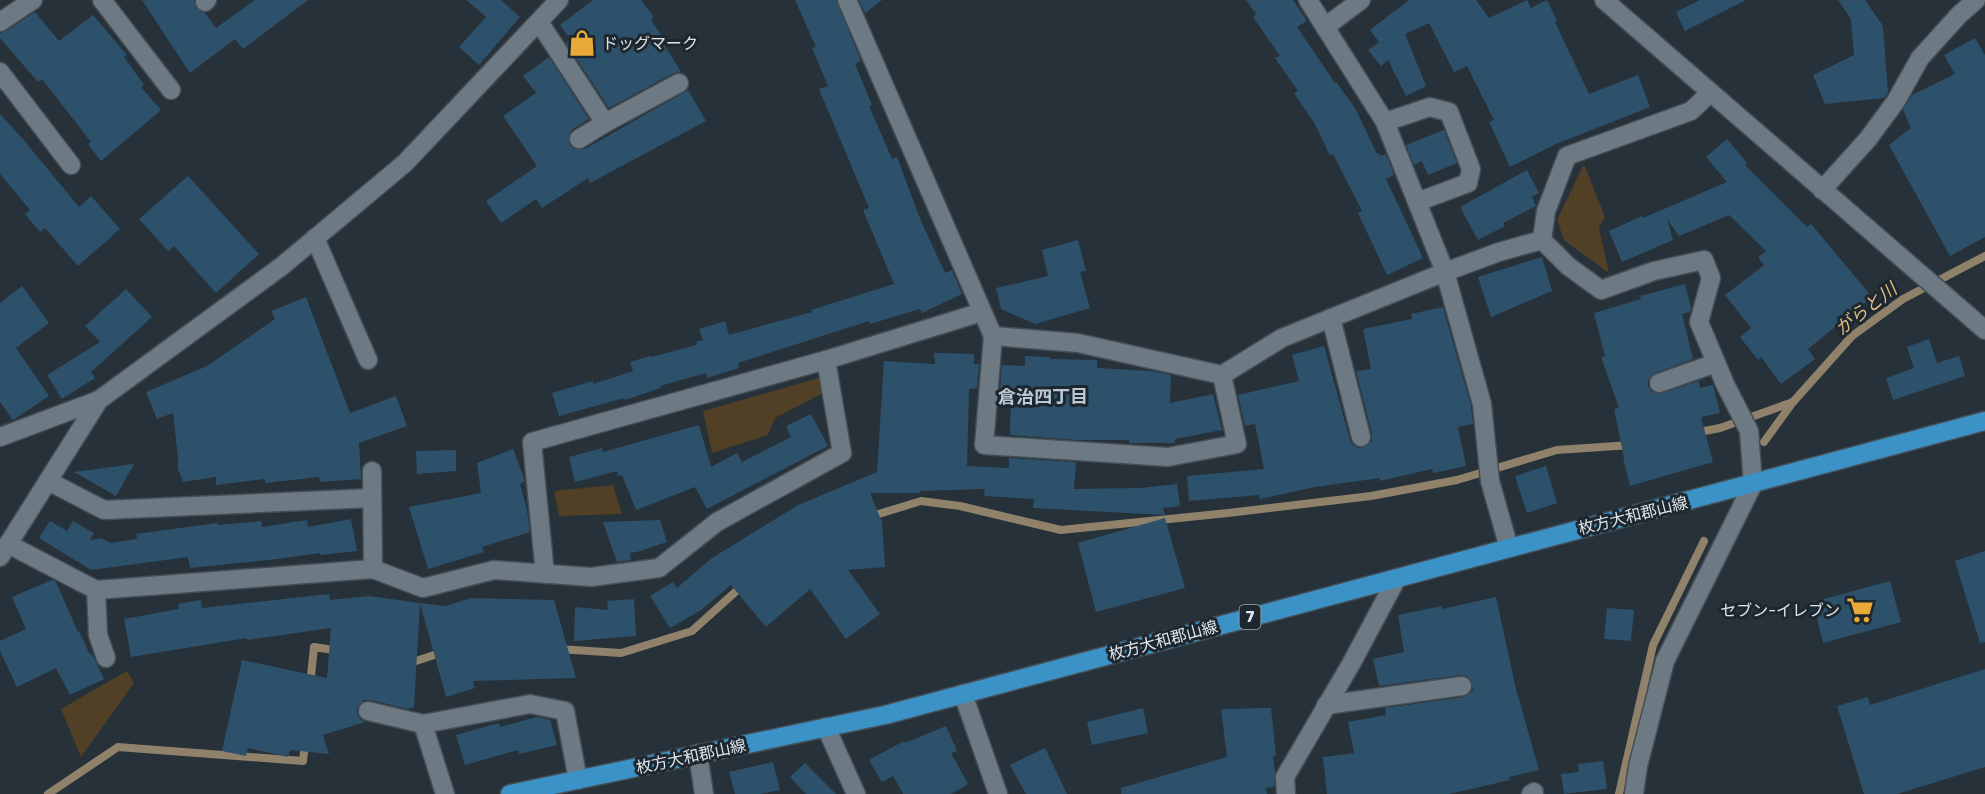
<svg xmlns="http://www.w3.org/2000/svg" width="1985" height="794" viewBox="0 0 1985 794" font-family="Rubik,'Noto Sans JP',sans-serif">
  <style>
    .green { fill: #514025 }
    .lines { fill: none; stroke-linecap: round; stroke-linejoin: round }
    .stream { stroke: #90816a; stroke-width: 8 }
    .building { fill: #2e516b }
    .minor-casing { stroke: #454d55; stroke-width: 21 }
    .major-casing { stroke: #454d55; stroke-width: 21 }
    .minor { stroke: #6d7983; stroke-width: 18 }
    .major { stroke: #3b92c6; stroke-width: 18 }
    .labels { text-anchor: middle; stroke-width: 6; stroke-linejoin: round; paint-order: stroke }
    .shield { fill: #1d272f; stroke: #a4abb2; stroke-width: 1.5 }
    .shield-label { font-size: 15px; font-weight: bold; fill: #dee4ea }
    .poi-label { font-size: 16px; fill: #dee4ea; stroke: #1d272f; text-anchor: start }
    .street-label { font-size: 16px; fill: #dee4ea; stroke: #1d272f }
    .water-label { font-size: 18px; font-style: italic; fill: #e4bd80; stroke: #1d272f }
    .neighbourhood-label { font-size: 18px; font-weight: bold; fill: #bcc9d3; stroke: #1d272f }
  </style>
  <rect width="100%" height="100%" fill="#263139"/>
  <g class="green">
    <path d="M1584 164 1605 217 1599 228 1609 273 1564 240 1557 220Z"/>
    <path d="M819 378 825 392 775 418 768 435 712 453 703 411Z"/>
    <path d="M613 485 622 514 559 516 554 491Z"/>
    <path d="M127 671 134 683 81 757 61 709Z"/>
  </g>
  <g class="lines">
    <g class="stream">
      <path d="M1694 433 1720 428 1793 402"/>
      <path d="M1764 442 1793 402 1852 336 1903 299 1985 256"/>
      <path d="M869 517 921 501 960 506 1061 530 1228 513 1371 496 1457 480 1557 450 1631 445"/>
      <path d="M558 649 621 653 692 631 743 585"/>
      <path d="M406 661 413 662 443 652"/>
      <path d="M310 685 314 647 340 651"/>
      <path d="M48 794 118 747 303 761 305 743"/>
      <path d="M1619 794 1653 645 1704 541"/>
    </g>
  </g>
  <g class="building">
    <path d="M142 0H194L197 9 205 13 216 28 255 0H308L243 49 235 39 190 73Z"/>
    <path d="M466 0H501L520 17 479 65 459 47 486 17Z"/>
    <path d="M593 0H641L654 17 651 20 661 35 659 36 681 72 674 73 609 108 566 43 571 40 560 25Z"/>
    <path d="M795 0H836L861 61 855 64 872 105 869 106 892 159 897 157 921 221 945 273 952 270 962 294 922 313 920 309 870 324 869 321 738 363 739 368 707 378 706 373 660 386 661 388 625 400 624 398 559 416 552 393 593 381V384L633 371 630 362 650 356 651 357 697 345 696 342 703 340 699 329 725 321 729 335 812 312 811 310 894 284 863 210 869 208 819 89 828 86 812 48 816 47Z"/>
    <path d="M859 0H882L865 13Z"/>
    <path d="M1246 0H1293L1307 21 1297 27 1335 83 1336 82 1355 108 1377 154 1379 153 1380 156 1386 154 1394 175 1386 179 1423 258 1387 275 1358 213 1362 211 1333 154 1330 156 1315 124 1294 93 1298 91 1275 58 1280 56 1253 17 1256 14Z"/>
    <path d="M1409 0H1476L1489 18 1527 0 1531 8 1547 0 1557 21 1555 22 1589 94 1638 75 1650 107 1556 144 1510 167 1489 122 1494 120 1467 66 1454 72 1429 23 1405 34 1426 86 1406 96 1388 60 1381 66 1368 50 1379 42 1370 30Z"/>
    <path d="M1700 0H1746L1685 31 1676 12Z"/>
    <path d="M1838 0H1865L1883 26 1888 92 1884 98 1825 104 1813 75 1854 55 1851 19Z"/>
    <path d="M35 12 59 41 93 15 127 55 124 57 144 85 141 87 161 110 101 161 88 144 91 142 42 79 38 82 0 38V33L6 31Z"/>
    <path d="M1975 38 1985 55V237L1950 256 1889 145 1911 128 1903 110 1912 95 1955 74 1944 55Z"/>
    <path d="M549 57 589 119 573 129 569 134V144L574 149H585L688 90 706 121 590 183 588 178 542 208 536 199 501 223 486 201 537 166 503 116 536 93 523 76Z"/>
    <path d="M0 114 22 138 79 207 91 196 120 229 78 266 45 228 40 232 25 214 30 210 0 174Z"/>
    <path d="M1444 130 1457 163 1428 175 1422 161 1414 165 1406 145Z"/>
    <path d="M1727 139 1747 163 1745 165 1807 227 1811 224 1872 297 1808 349 1815 359 1781 384 1761 357 1758 360 1740 337 1751 328 1725 295 1764 265 1758 257 1766 251 1729 215 1679 236 1667 219 1673 240 1622 262 1609 231 1642 216 1643 218 1727 182 1706 157Z"/>
    <path d="M1527 170 1539 193 1532 197 1536 206 1503 223 1505 226 1478 240 1460 207Z"/>
    <path d="M188 176 259 254 216 293 174 246 168 251 139 219Z"/>
    <path d="M1078 240 1086 271 1080 272 1090 308 1035 324 1001 309 996 288 1048 276 1042 250Z"/>
    <path d="M1542 257 1552 291 1491 317 1478 277Z"/>
    <path d="M1685 284 1691 308 1690 312 1682 314 1693 359 1655 373 1648 380V386L1652 392 1658 394 1699 381 1700 388 1713 385 1720 413 1701 417 1713 462 1630 486 1623 458H1624L1614 409 1619 408 1601 357 1605 356 1594 313 1641 299 1640 296Z"/>
    <path d="M22 286 49 323 16 348 49 396 13 420 0 402V303Z"/>
    <path d="M126 289 152 317 91 372 95 378 62 399 47 375 100 342 85 326Z"/>
    <path d="M306 297 350 413 396 396 407 426 359 443 361 479 320 482 319 477 265 483V479L216 485V477L183 482 178 469V458L173 413 157 419 146 392 207 366 275 319 271 311Z"/>
    <path d="M1443 307 1471 406 1473 424 1458 427 1466 466 1433 473 1432 469 1380 481V478L1315 487 1260 499 1259 495 1189 501 1187 476 1264 469 1255 424 1245 426 1238 395 1299 381 1292 355 1324 346 1350 440 1353 445 1359 448 1368 445 1372 441V434L1356 371 1371 369 1363 329 1412 319 1411 314Z"/>
    <path d="M1929 339 1937 363 1959 356 1965 376 1893 400 1886 378 1914 368 1907 347Z"/>
    <path d="M934 353 974 354V364H979L977 388 969 389 967 466 1009 468V458L1076 462 1074 489 1141 488 1177 484 1180 506 1163 508 1165 515 1033 508 1034 499 984 496 985 489 920 491V493H870L882 522 885 567 848 570 880 614 846 639 810 589 766 627 731 585 701 610 670 628 650 596 673 582 677 588 712 558 798 505 877 472 884 361 935 364Z"/>
    <path d="M1025 356 1050 357V359L1097 360V368L1151 371 1171 375 1170 403 1213 394 1222 430 1175 439V443H1129V440H1077L1010 435 1011 391H1008L1009 388H1000L1002 365 1025 366Z"/>
    <path d="M811 414 828 446 707 509 695 487 636 510 622 475 618 476 617 471 575 482 569 457 602 448 603 452 699 425 711 467 737 453 742 462 791 437 786 426Z"/>
    <path d="M513 449 525 481 520 484 527 510 530 532 482 547 484 552 428 569 409 507 481 493 477 463Z"/>
    <path d="M456 450V471L417 474 416 451Z"/>
    <path d="M134 464 116 496 74 472Z"/>
    <path d="M1546 466 1557 503 1527 513 1515 476Z"/>
    <path d="M1165 518 1185 588 1096 612 1078 543Z"/>
    <path d="M351 519 357 551 320 555V553L277 559 190 568 188 557 91 570 39 538 50 521 67 531 73 521 94 533 90 540 102 538 110 543 137 539 136 534 217 523 218 525 261 521 262 527 307 520 308 527Z"/>
    <path d="M660 520 667 542 637 552 630 553 631 560 617 562 603 522Z"/>
    <path d="M1985 551V642L1980 643 1955 561Z"/>
    <path d="M52 580 56 582 78 632 79 631 90 655 92 654 104 679 70 695 56 668 17 687 0 651V641L26 629 12 597Z"/>
    <path d="M1890 581 1901 622 1823 643 1813 602Z"/>
    <path d="M329 594 330 600 369 596 420 603 414 707 408 709 371 700H364L357 708V714L360 719 365 722 323 735 329 754 290 750 288 757 248 748 246 756 222 751 242 660 327 678 331 628 247 640V638L131 657 124 619 179 609 178 604 201 600 202 608Z"/>
    <path d="M1496 597 1516 689 1539 770 1509 777 1510 780 1449 794H1327L1323 757 1354 753 1348 722 1386 715 1385 708 1464 697 1469 694 1473 690 1471 680 1467 676 1461 675 1379 686 1373 659 1404 652 1398 615 1442 606V609Z"/>
    <path d="M471 598 554 600 576 678 473 681 475 688 446 697 420 603 446 606Z"/>
    <path d="M634 599 636 636 574 641 575 607 608 610 607 601Z"/>
    <path d="M1607 608 1634 610 1631 641 1604 639Z"/>
    <path d="M1985 669V767L1897 794H1864L1837 706 1868 697 1870 705Z"/>
    <path d="M1143 708 1148 733 1092 745 1087 722Z"/>
    <path d="M1271 708 1276 756 1273 757 1275 772 1274 787 1266 788 1267 794H1121V788L1227 757 1221 709Z"/>
    <path d="M537 717 550 720 557 745 519 754 518 750 465 765 456 735 499 723 500 727Z"/>
    <path d="M946 726 957 751 951 753 968 784 951 794H903L893 776 882 782 869 760 904 741 905 743Z"/>
    <path d="M1045 748 1067 794H1026L1010 765Z"/>
    <path d="M1603 761 1607 789 1564 794 1561 774 1579 772 1578 764Z"/>
    <path d="M773 762 780 790 761 794H735L729 772Z"/>
    <path d="M805 763 836 794H806L790 777Z"/>
  </g>
  <g class="lines">
    <defs>
      <g id="minor">
        <path d="M102 0 171 90"/>
        <path d="M847 0 993 336 1078 343 1222 375 1282 338 1445 272 1482 404 1490 481 1509 548"/>
        <path d="M1308 0 1385 122 1445 272 1499 252 1542 240 1568 266 1601 290 1654 271 1704 260 1711 278 1699 322 1725 384 1749 431 1753 484 1665 661 1638 766 1634 794"/>
        <path d="M1604 0 1985 330"/>
        <path d="M205 2 207 0"/>
        <path d="M0 22 33 0"/>
        <path d="M539 22 605 123"/>
        <path d="M1325 27 1361 0"/>
        <path d="M0 72 71 165"/>
        <path d="M1385 122 1430 107 1449 112 1471 169 1468 183 1417 202"/>
        <path d="M579 139 605 123 679 83"/>
        <path d="M1822 190 1868 139 1896 101 1920 58 1959 15 1976 0"/>
        <path d="M315 238 368 360"/>
        <path d="M1542 240 1546 211 1567 156 1691 111 1710 93"/>
        <path d="M1331 318 1361 437"/>
        <path d="M993 336 984 445 1168 457 1237 444 1222 375"/>
        <path d="M1659 383 1716 363"/>
        <path d="M0 437 99 400"/>
        <path d="M372 471 373 569"/>
        <path d="M48 481 104 510 372 498"/>
        <path d="M8 544 96 590 373 569 423 588 494 570 591 577 659 568 717 522 842 453 826 360 982 312"/>
        <path d="M0 557 99 400 282 266 405 163 559 0"/>
        <path d="M545 574 532 442 826 360"/>
        <path d="M96 590 98 635 106 658"/>
        <path d="M963 694 998 794"/>
        <path d="M1326 705 1462 686"/>
        <path d="M368 711 423 724"/>
        <path d="M826 727 856 794"/>
        <path d="M698 754 704 794"/>
        <path d="M445 794 423 724 530 704 565 711 578 780"/>
        <path d="M1286 794 1285 777 1351 664 1397 578"/>
        <path d="M1531 794 1534 792"/>
      </g>
      <path id="major" d="M510 794 885 715 1985 421"/>
    </defs>
    <use href="#minor" class="minor-casing"/>
    <use href="#major" class="major-casing"/>
    <use href="#minor" class="minor"/>
    <use href="#major" class="major"/>
  </g>
  <defs>
    <symbol id="shop-bare" viewBox="-9 -9 18 18"><path d="M-5-2.5h2.3a2.7 3.5 0 0 1 5.4 0H5L5.5 6h-11ZM-1.5-2.5h3a1.5 2.3 0 0 0-3 0Z" fill="#e9aa38" stroke="#1d272f" stroke-width="2.5" paint-order="stroke"/></symbol>
    <symbol id="supermarket-bare" viewBox="-9 -9 18 18"><path d="M-6-5.5h2.5l.6 2H6L4.5 2H-2.5L-4.4-4H-6ZM-1.5 3.2a1.3 1.3 0 1 0 .1 0ZM3 3.2a1.3 1.3 0 1 0 .1 0Z" fill="#e9aa38" stroke="#1d272f" stroke-width="2.5" paint-order="stroke"/></symbol>
  </defs>
  <g fill-rule="evenodd">
    <use href="#shop-bare" x="563" y="24" width="38" height="38"/>
    <use href="#supermarket-bare" x="1841" y="591" width="38" height="38"/>
  </g>
  <g class="labels">
    <rect class="shield" x="1239.5" y="605" width="21" height="24" rx="4.5"/>
    <g class="shield-label">
      <text x="1250" y="622">7</text>
    </g>
    <g class="poi-label">
      <text x="602" y="49">ドッグマーク</text>
      <text x="1840" y="616" text-anchor="end">セブン-イレブン</text>
    </g>
    <g class="street-label">
      <text transform="translate(1633 515) rotate(-14)" y="6">枚方大和郡山線</text>
      <text transform="translate(1163 640) rotate(-15)" y="6">枚方大和郡山線</text>
      <text transform="translate(691 756) rotate(-12)" y="6">枚方大和郡山線</text>
    </g>
    <g class="water-label">
      <text transform="translate(1866 309) rotate(-38)" y="6">がらと川</text>
    </g>
    <g class="neighbourhood-label">
      <text x="1043" y="403">倉治四丁目</text>
    </g>
  </g>
</svg>
